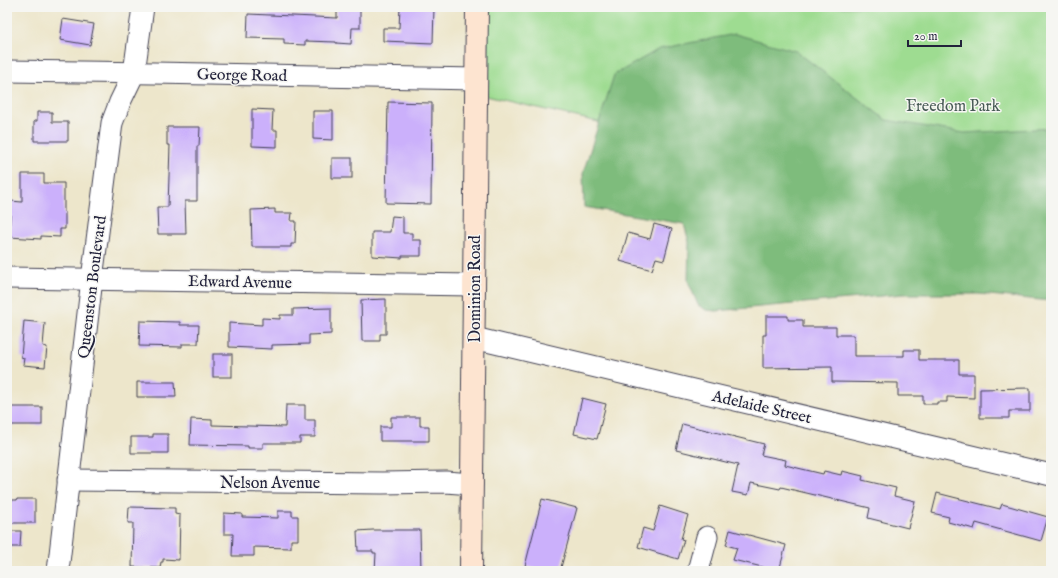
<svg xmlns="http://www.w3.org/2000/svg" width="1058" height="578" viewBox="0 0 1058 578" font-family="'IM FELL English',serif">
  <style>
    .green { fill: #9edc91; stroke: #607f66 }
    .forest { fill: #7ebc7b; stroke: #506f5b }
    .building { fill: #cbb0fb }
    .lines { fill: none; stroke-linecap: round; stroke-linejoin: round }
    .street-casing { stroke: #403f51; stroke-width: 23 }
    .secondary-casing { stroke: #403f51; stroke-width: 24 }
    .street { stroke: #fff; stroke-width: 21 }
    .secondary { stroke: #fde4d0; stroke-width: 22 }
    .labels { text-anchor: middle; stroke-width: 3; stroke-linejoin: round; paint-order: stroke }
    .street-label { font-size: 16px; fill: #22223b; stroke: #f6f6f2 }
    .park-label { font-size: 16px; fill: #475a55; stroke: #f6f6f2 }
  </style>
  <rect width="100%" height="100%" fill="#f6f6f2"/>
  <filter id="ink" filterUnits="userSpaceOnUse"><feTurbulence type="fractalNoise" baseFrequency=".025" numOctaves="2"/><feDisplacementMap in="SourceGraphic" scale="8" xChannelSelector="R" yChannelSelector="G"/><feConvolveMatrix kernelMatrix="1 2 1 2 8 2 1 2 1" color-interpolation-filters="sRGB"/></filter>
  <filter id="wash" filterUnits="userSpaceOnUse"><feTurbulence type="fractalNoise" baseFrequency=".012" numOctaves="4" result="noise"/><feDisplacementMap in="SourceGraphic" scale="16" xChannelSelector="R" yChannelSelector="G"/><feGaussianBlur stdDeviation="0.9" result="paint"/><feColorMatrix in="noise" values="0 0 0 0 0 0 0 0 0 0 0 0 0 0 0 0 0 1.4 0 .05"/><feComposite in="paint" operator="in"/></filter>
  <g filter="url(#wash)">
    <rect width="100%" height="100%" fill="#ede6cb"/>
    <path class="green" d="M487 7H1051V227L486 96Z"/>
    <path class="forest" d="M735 34 796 51 886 120 964 133 1051 128V301L979 294H903L716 311 706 310 698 305 688 281 689 242 684 224 584 207 583 173 614 75 659 49Z"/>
    <g id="blocks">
      <g class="building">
        <path d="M337 7H360V28H352L351 44 336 43V42L305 41V45L284 44V39L247 38 248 14 337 18Z"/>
        <path d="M400 7H434L433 43 383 41V28H399Z"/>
        <path d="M63 19 94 24 90 45 60 40Z"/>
        <path d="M388 102 432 103 431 204 386 203Z"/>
        <path d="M252 109 273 110 272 130H277V147L252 146Z"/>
        <path d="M313 111H333V140L313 139Z"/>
        <path d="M37 112H52V122H68V141H34V121H37Z"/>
        <path d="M167 127H200L199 146H197V201H185L186 234H158L157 207H168L170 145H167Z"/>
        <rect x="332" y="158" width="20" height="20"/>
        <path d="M22 174H44V183H64V212H65V229H60V237L41 236V239L9 237 11 201 22 202Z"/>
        <path d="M275 209V213H292L291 221H296L295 244H291V247H252L251 210Z"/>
        <path d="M392 216 403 217V233H412V240H421V256H402V258L372 256V232H390Z"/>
        <path d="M654 224 672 229 664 260 656 258 652 270 620 261 628 233 650 239Z"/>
        <path d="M386 299V334H380V341H362L361 300Z"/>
        <path d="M331 308V334L309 335V344L272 345V349L229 347V323L262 325V318L280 319V315H293V309Z"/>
        <path d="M766 316H788V320H803V327H836V335H854V356H904V350H919V360H959V374H974V398L947 397V402H937V404H923V396H898V383L832 382V367L763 368V335H766Z"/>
        <path d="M24 321 45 323 43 346 47 347 45 367 23 365 24 358 21 357Z"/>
        <path d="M140 321 180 322V325H199L198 344H182V347L139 346Z"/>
        <rect x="213" y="354" width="19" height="23"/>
        <path d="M137 382H175L176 397H137Z"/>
        <path d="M1030 388V411H1009V418H980V389Z"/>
        <path d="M582 398 606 404 597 439 574 434Z"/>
        <path d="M286 405H305V420H315V437H300V443H263V448H248V446L190 445 191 419 212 420V425L285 427Z"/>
        <rect x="7" y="407" width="35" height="18"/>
        <path d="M391 417H420V426H429V441H380V427H391Z"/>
        <path d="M682 424 764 444 761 455 786 460 785 465 823 474 824 471 841 475 842 471 863 476 862 480 896 488 894 496 915 501 908 528 868 518 870 508 781 487 780 489 751 483 748 495 732 492 738 465 676 450Z"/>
        <path d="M153 434H168V453H131V437H153Z"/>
        <path d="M937 493 1000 509 1002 504 1048 517 1041 541 976 523 974 529 948 522 949 517 932 513Z"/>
        <path d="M17 499H35V523H8V500H17Z"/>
        <path d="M542 499 577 508 560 571H545L525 566Z"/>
        <path d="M660 506 688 515 681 539 684 540 678 559 638 547 643 528 653 531Z"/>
        <path d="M129 507 175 508V514L180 515 179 560 163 559V562H161L160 568 132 567 133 523H128Z"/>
        <path d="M278 511H292V516H298V540H291V548L254 547V556H232L233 534H224V513L242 514V517L278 518Z"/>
        <path d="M373 530H420L421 571H375L376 553H373V551H358L357 531Z"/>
        <path d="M730 530 786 545 779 571 733 560 737 548 726 545Z"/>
        <path d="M7 531H21L20 547H7Z"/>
      </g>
    </g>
  </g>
  <g filter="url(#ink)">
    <use href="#blocks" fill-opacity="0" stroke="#403f51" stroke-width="1"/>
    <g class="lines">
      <defs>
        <g id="street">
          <path d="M7 71 154 73 476 79"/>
          <path d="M7 278 474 285"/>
          <path d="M474 338 1051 475"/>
          <path d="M68 480 382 483 446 482 472 484"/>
          <path d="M58 571 92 279 112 123 120 102 134 73 143 7"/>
          <path d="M698 571 707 537"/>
        </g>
        <path id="secondary" d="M471 571 477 7"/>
      </defs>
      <use href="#street" class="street-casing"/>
      <use href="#secondary" class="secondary-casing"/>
      <use href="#street" class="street"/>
      <use href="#secondary" class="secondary"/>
    </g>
  </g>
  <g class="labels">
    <g class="street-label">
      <text transform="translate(242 74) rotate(1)" y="6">George Road</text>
      <text transform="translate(240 281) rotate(1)" y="6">Edward Avenue</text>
      <text transform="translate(91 287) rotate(-83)" y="6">Queenston Boulevard</text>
      <text transform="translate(474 289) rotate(-90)" y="6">Dominion Road</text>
      <text transform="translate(762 406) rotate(13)" y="6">Adelaide Street</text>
      <text x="270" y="488">Nelson Avenue</text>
    </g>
    <g class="park-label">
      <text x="953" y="111">Freedom Park</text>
    </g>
  </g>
  <rect width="1058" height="578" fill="none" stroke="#f6f6f2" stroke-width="24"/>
  <path d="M908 40v6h53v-6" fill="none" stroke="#22223b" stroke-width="2"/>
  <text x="914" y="40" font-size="12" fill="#22223b" stroke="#f6f6f2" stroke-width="3" paint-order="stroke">20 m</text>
</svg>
